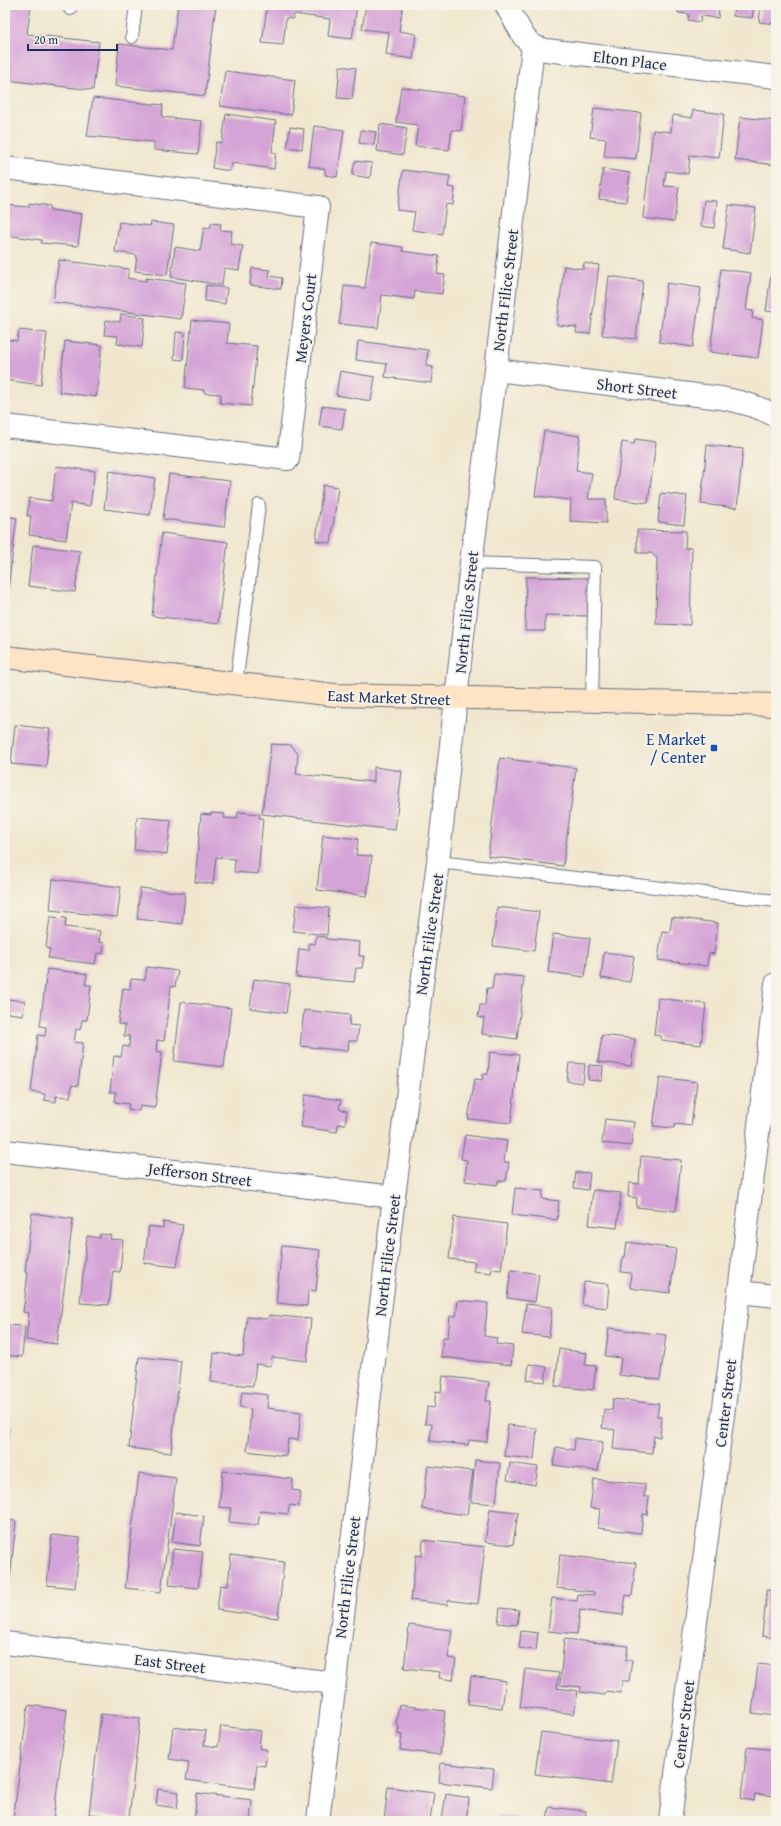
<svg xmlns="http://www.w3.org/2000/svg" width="781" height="1826" viewBox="0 0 781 1826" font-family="'Gentium Book Plus',serif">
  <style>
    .building { fill: #d5a4d7 }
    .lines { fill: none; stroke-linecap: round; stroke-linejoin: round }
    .service-casing { stroke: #666f86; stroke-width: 14 }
    .minor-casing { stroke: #666f86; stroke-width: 24 }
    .secondary-casing { stroke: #666f86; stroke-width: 24 }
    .service { stroke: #fff; stroke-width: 12 }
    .minor { stroke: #fff; stroke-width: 22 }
    .secondary { stroke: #fee4c5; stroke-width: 22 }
    .transit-dot { fill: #1a4fb4; stroke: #f7f3e8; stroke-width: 1.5 }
    .labels { text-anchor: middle; stroke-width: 4; stroke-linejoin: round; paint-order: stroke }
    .street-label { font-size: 16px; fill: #1b2f5e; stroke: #f7f3e8 }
    .transit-label { font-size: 16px; fill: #164399; stroke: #f7f3e8; text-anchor: end }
  </style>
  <rect width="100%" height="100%" fill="#f7f3e8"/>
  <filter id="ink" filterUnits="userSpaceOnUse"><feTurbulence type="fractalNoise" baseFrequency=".025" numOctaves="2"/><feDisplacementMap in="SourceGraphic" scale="8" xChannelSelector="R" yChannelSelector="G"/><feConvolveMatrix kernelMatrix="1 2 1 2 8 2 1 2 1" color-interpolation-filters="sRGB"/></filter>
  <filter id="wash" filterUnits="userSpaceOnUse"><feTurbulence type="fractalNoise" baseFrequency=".012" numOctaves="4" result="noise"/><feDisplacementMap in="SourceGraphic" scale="16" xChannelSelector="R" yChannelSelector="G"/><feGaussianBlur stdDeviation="0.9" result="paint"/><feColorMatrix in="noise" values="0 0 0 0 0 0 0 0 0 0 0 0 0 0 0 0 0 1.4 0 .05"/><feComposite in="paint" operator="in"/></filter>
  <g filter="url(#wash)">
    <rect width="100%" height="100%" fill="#f1e7cf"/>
    <g id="blocks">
      <g class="building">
        <path d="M5 5H31L27 34 99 42 93 90 5 80Z"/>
        <path d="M178 5H216L205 96 115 86 119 44 172 50Z"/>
        <path d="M267 5 357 6 352 39 328 36 330 19 294 14 293 19 286 18 283 45 262 43Z"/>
        <path d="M366 5H403L399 31 416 34 413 59 386 55 389 32 362 29Z"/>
        <path d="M679 5H728V9L719 8 718 18 701 16 700 22 688 20 689 14 678 13Z"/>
        <path d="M734 5H754L752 18 733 16Z"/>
        <path d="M761 5H776V24L759 22Z"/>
        <path d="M340 66 356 68 352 99 337 98Z"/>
        <path d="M225 71 295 80 291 115 220 106Z"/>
        <path d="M401 87 465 96 461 131 452 130 449 150 415 146 418 125 396 122Z"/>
        <path d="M93 98 163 105 162 117 202 121 198 154 154 150V142L87 136Z"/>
        <path d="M594 108 641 113 636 159 604 156 606 139 590 137Z"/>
        <path d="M693 110 724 114 719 158 690 155 688 174 666 171 664 186 679 187 674 222 643 218 653 130 671 132 673 115 692 118Z"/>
        <path d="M226 114 276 121 272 152 276 153 274 169 232 163 230 171 212 168 216 142 222 143Z"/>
        <path d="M740 117 776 121V165L735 160Z"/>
        <path d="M380 124 407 128 403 155 377 151Z"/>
        <path d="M314 126 344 130 337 177 325 175V169L309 166Z"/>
        <path d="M290 127 304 129 302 149 287 147Z"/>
        <path d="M361 130 376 132 374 145 359 143Z"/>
        <path d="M355 161 372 163 370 178 352 175Z"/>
        <path d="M603 169 630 173 626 202 599 199Z"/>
        <path d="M403 170 450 176 448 187 455 188 453 205 446 204 442 234 412 230 415 212 397 210Z"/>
        <path d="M704 200 717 201 714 228 701 226Z"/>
        <path d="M29 203 50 206V210L82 214 78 246 41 243 42 240 5 235V205L29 207Z"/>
        <path d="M729 205 756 208 750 253 723 249Z"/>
        <path d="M119 222 150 226 151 222 174 225 167 275 135 271 137 255 115 252Z"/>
        <path d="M211 223 221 224 220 230 232 231 230 244 243 246 239 270 224 268 222 285 171 277 175 247 200 251 204 227 210 228Z"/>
        <path d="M371 243 403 247 402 251 439 256 437 274 445 275 442 294 415 291 414 299 382 295 378 328 339 324 344 286 365 288Z"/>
        <path d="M59 260 129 269 127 278 146 281V278L186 283 181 319 53 302Z"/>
        <path d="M584 263 599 265 590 334 576 333 577 327 557 325 564 266 583 269Z"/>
        <path d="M252 268 270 270 269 276 282 278 281 289 250 285Z"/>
        <path d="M721 269 751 273 746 310 753 311 752 318 763 320 758 358 710 352Z"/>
        <path d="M771 274H776V312L766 311Z"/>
        <path d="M609 276 643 281 636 339 602 335Z"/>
        <path d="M667 283 701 288 693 347 659 342Z"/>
        <path d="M206 285 227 288 225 304 205 301Z"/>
        <path d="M121 314 145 318 142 347 117 344 118 336 104 335 106 320 120 322Z"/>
        <path d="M192 320 229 324 227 343 257 346 251 406 220 403 221 394 204 393V390L185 388Z"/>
        <path d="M19 330 47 333 41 385 5 380V339L17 341Z"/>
        <path d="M176 332 185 333 183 360 174 359Z"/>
        <path d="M65 341 102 345 96 397 59 392Z"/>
        <path d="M358 341 428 350 426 366 433 367 431 383 385 377 387 364 356 360Z"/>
        <path d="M340 371 375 377 371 401 336 395Z"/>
        <path d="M322 406 345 409 342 429 319 426Z"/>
        <path d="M544 431 580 436 576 471 592 473 588 499H606V523L570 521 571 500 535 496Z"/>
        <path d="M635 439 656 442 648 503 615 499 622 442 634 444Z"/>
        <path d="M707 445 743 449 737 508 701 504Z"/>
        <path d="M56 466 95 471 90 506 71 503 66 540 29 535 31 516H27L29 498 52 501Z"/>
        <path d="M109 471 155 478 150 515 104 509Z"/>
        <path d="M169 474 230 481 224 527 163 519Z"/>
        <path d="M323 485 338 487 331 543 316 541Z"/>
        <path d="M661 493 687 496 684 525 658 522Z"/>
        <path d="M5 516 17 518 7 596H5Z"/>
        <path d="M637 530 686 531 685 548H692L690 625 656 624 657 558 651 553H637Z"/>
        <path d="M162 533 228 542 218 624 152 616Z"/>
        <path d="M33 545 80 551 75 592 28 586Z"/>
        <path d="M526 577 589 578 588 616 545 615V631H525Z"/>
        <path d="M15 725 50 729 46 767 11 764Z"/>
        <path d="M271 744 291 745 298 754 296 774 374 782V767L402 771 395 830 262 814Z"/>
        <path d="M500 758 576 768 563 866 488 856Z"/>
        <path d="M238 812 260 814 259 818H263L258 874 234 872 235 859 216 857 213 884 195 882 201 814 211 815V813L225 814 224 818 237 819Z"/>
        <path d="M137 817 171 820 167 854 134 850Z"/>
        <path d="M323 835 358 839 356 855 372 856 367 896 317 890Z"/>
        <path d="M53 879 121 887 117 917 50 910Z"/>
        <path d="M140 888 185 893 182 924 137 919Z"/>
        <path d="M296 905 329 908 327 935 293 931Z"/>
        <path d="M497 907 539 912 534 951 493 946Z"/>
        <path d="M50 917 66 918 65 927 100 931 99 942 104 943 103 954 97 953 95 964 48 958 50 949 46 948Z"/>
        <path d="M672 917 718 923 714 954 709 953 707 966 658 960 662 931 670 932Z"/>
        <path d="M553 934 590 938 585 977 548 972Z"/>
        <path d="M316 936 326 937V939L360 942 359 956H364L362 968H356L354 982 296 977 299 949 309 950V943L315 944Z"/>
        <path d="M604 952 634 956 630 982 601 978Z"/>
        <path d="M147 967 178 971 175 987 171 986 164 1041 157 1040 156 1051 162 1052 155 1108 140 1106 139 1111 128 1109 129 1104 115 1102 116 1092H110L114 1056 121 1057 123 1046 129 1047 130 1036H124L125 1025 118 1024 123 988 130 989 131 979 145 980Z"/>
        <path d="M47 969 87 974 85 985H91L87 1020H82L80 1030 76 1029 74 1042 83 1043 78 1086 72 1085 70 1097 56 1096V1102L44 1100 45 1094 31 1092 38 1035 45 1036 46 1027 40 1026Z"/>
        <path d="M494 974 524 977 517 1039 482 1034 484 1018 478 1017 480 1005H485L487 988 492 989Z"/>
        <path d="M254 979 290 984 286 1013 250 1008Z"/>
        <path d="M658 998 706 1004 701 1045 661 1040V1036L654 1035Z"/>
        <path d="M8 999 25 1001 23 1015 7 1013Z"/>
        <path d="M181 1002 231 1008 224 1067 174 1061Z"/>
        <path d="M304 1010 350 1015 349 1025 359 1026 357 1041H349L348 1051 300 1046Z"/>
        <path d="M602 1035 635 1039 631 1066 598 1062Z"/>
        <path d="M490 1052 519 1055 511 1123 468 1119 475 1079 482 1080 483 1074H488Z"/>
        <path d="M569 1063 585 1064 583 1083 567 1081Z"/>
        <path d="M589 1065 603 1066 602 1081 588 1080Z"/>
        <path d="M660 1077 697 1082 691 1126 675 1124 674 1128 653 1126Z"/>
        <path d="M305 1095 341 1100 339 1109 347 1111 345 1125 338 1124 337 1132 301 1127Z"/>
        <path d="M605 1119 634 1122 631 1146 602 1143Z"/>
        <path d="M465 1135 507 1141 504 1162H509L506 1181H498L497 1185 465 1181 467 1160 461 1159Z"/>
        <path d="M641 1156 681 1160 676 1211 636 1207 637 1198 628 1197 629 1183 639 1184Z"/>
        <path d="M576 1172 590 1173 588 1190 574 1188Z"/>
        <path d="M515 1188 543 1191 542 1199 559 1201 557 1220 512 1215Z"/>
        <path d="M593 1190 621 1193 617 1228 589 1225Z"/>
        <path d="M32 1213 73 1219 57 1344 26 1340 29 1313 23 1312 28 1273 25 1272Z"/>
        <path d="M454 1217 507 1224 501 1270 492 1269 491 1273 473 1271 475 1262 449 1259Z"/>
        <path d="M163 1222 183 1225 177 1267 144 1263 149 1226 163 1228Z"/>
        <path d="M100 1234 111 1235 110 1239 123 1240 120 1272 113 1271 109 1305 80 1303 87 1236 100 1238Z"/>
        <path d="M627 1242 676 1249 670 1293 630 1288 631 1273 621 1272 623 1257H625Z"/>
        <path d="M282 1246 320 1250 316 1291 308 1290 307 1306 276 1303Z"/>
        <path d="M511 1270 539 1274 535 1302 507 1298Z"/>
        <path d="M584 1282 609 1284 607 1308 582 1305Z"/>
        <path d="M458 1300 488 1303 484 1336 497 1338 496 1344 513 1346 511 1365 441 1357 443 1337H448L450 1316H456Z"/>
        <path d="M526 1304 552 1307 549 1337 522 1334Z"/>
        <path d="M269 1315 311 1319 307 1361 272 1357 271 1366 256 1364 253 1386 211 1382 214 1353 243 1356 247 1317 268 1319Z"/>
        <path d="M5 1325 25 1326 22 1357 5 1355Z"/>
        <path d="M609 1328 666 1335 660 1380 619 1375 621 1358 605 1356Z"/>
        <path d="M559 1349 587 1353 585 1365 596 1366 593 1390 555 1386Z"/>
        <path d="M139 1357 181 1361 171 1453 129 1448Z"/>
        <path d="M529 1364 547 1367 545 1382 527 1380Z"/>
        <path d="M443 1376 489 1382 486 1401H491L487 1442 469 1440 468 1445 430 1441 432 1424H425L427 1407 434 1408 436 1391 441 1392Z"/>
        <path d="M242 1392 268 1395 267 1408 301 1412 298 1440 288 1439 286 1456 247 1451 251 1409 240 1407Z"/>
        <path d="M613 1399 659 1404 657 1416 662 1417 660 1437 654 1436 652 1453 613 1449 615 1430 602 1428 604 1409 612 1410Z"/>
        <path d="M508 1425 537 1428 534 1459 504 1456Z"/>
        <path d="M5 1428H9L6 1453H5Z"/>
        <path d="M575 1438 603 1442 598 1471 553 1465 556 1447 574 1450Z"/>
        <path d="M475 1460 500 1463 496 1504 471 1502Z"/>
        <path d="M510 1463 538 1467 535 1485 507 1480Z"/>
        <path d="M428 1466 473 1471 467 1515 422 1509Z"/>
        <path d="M223 1471 293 1479 292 1490 300 1491 299 1506 289 1505 288 1514 260 1511 258 1525 229 1522 231 1508 219 1507Z"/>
        <path d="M139 1473 176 1478 161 1592 125 1588Z"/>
        <path d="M594 1479 645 1484 644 1497H649L647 1515 643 1514 641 1533 598 1528 600 1509 590 1508Z"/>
        <path d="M490 1509 518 1512 513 1545 485 1542Z"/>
        <path d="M176 1512 204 1516 200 1546 172 1542Z"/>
        <path d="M5 1520 16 1521 10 1579H5Z"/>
        <path d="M52 1535 80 1538 75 1588 47 1585Z"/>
        <path d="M423 1540 485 1547 478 1604 448 1600V1605L411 1600 416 1555 422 1556Z"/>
        <path d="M173 1549 203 1552 198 1588 169 1585Z"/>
        <path d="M231 1555 284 1562 278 1618 217 1610 220 1585 228 1586Z"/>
        <path d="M560 1555 636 1563 632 1596 626 1595 623 1615 580 1610 577 1634 548 1631 552 1598 577 1601 578 1594 594 1595V1592L556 1588Z"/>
        <path d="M767 1590 776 1591V1638L762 1636Z"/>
        <path d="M500 1608 519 1610 517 1625 498 1623Z"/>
        <path d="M409 1625 452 1630 448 1658 456 1659 453 1680 439 1678 440 1672 404 1668Z"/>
        <path d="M521 1631 538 1633 536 1650 519 1648Z"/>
        <path d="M564 1639 628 1646 626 1660H632L629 1681H622L621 1693 606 1691 605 1695 580 1692 581 1687 560 1685Z"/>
        <path d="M758 1664 776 1666V1739L772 1738 775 1716 752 1713Z"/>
        <path d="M525 1669 559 1673 557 1688 578 1691 574 1714 520 1707Z"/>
        <path d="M471 1676 506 1681 502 1708 468 1704Z"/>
        <path d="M28 1705 67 1710 53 1821H13Z"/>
        <path d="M399 1705 445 1711 440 1755 400 1750 402 1735 398 1734 399 1726 396 1725Z"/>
        <path d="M101 1714 140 1718 129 1818 89 1814Z"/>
        <path d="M221 1726 261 1731 259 1748 267 1750 265 1766 257 1765 254 1789 186 1780 189 1762 169 1759 173 1727 206 1731 204 1745 218 1747Z"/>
        <path d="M541 1732 617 1741 611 1784 535 1774Z"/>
        <path d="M747 1747 776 1750V1796L755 1794 754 1801 741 1799Z"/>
        <path d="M441 1763 494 1769 492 1788 439 1782Z"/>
        <path d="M388 1787 434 1793 430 1821H384Z"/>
        <path d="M158 1789 179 1792 177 1808 156 1805Z"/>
        <path d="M197 1793 252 1800 250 1821H194Z"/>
        <path d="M446 1794 469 1798 466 1821 442 1819Z"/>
        <path d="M549 1807 586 1811 585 1821H547Z"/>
        <path d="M498 1815 525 1819 524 1821H498Z"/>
      </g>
    </g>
  </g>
  <g filter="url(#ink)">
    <use href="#blocks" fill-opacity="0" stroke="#666f86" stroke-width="1"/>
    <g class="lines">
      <defs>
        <g id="service">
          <path d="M70 9V5"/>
          <path d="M132 37 136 5"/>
          <path d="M471 563 595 567 592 702"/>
          <path d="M236 685 259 505"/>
          <path d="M438 862 776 901"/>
        </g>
        <g id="minor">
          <path d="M506 5 524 37 533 46 546 50 776 77"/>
          <path d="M5 168 318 207 288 459 5 426"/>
          <path d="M496 370 721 398C741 402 758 406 776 416"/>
          <path d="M5 1151 394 1197"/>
          <path d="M739 1292 776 1296"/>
          <path d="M5 1643 334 1683"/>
          <path d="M318 1821 394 1197 438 862 471 563 496 370 533 46"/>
          <path d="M670 1821 739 1292 776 984"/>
        </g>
        <path id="secondary" d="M5 657 335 695 776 705"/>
      </defs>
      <use href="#service" class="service-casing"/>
      <use href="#minor" class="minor-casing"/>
      <use href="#secondary" class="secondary-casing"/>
      <use href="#service" class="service"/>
      <use href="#minor" class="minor"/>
      <use href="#secondary" class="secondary"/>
    </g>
  </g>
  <rect class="transit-dot" x="710" y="744" width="8" height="8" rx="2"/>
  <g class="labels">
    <g class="street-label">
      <text transform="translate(630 60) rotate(7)" y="6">Elton Place</text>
      <text transform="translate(505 290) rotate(-83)" y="6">North Filice Street</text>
      <text transform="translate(305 318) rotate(-83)" y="6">Meyers Court</text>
      <text transform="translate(637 388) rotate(7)" y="6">Short Street</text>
      <text transform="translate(466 612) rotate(-84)" y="6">North Filice Street</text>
      <text transform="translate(389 697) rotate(2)" y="6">East Market Street</text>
      <text transform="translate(429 934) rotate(-82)" y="6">North Filice Street</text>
      <text transform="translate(200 1174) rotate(7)" y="6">Jefferson Street</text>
      <text transform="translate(387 1255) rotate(-83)" y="6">North Filice Street</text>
      <text transform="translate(725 1403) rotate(-83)" y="6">Center Street</text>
      <text transform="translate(347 1577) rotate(-83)" y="6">North Filice Street</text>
      <text transform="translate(170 1663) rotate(7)" y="6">East Street</text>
      <text transform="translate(683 1724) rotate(-83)" y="6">Center Street</text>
    </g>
    <g class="transit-label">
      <text x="706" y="745">E Market<tspan x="706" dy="18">/ Center</tspan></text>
    </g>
  </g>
  <rect width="781" height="1826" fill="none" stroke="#f7f3e8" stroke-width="20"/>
  <path d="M28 44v6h89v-6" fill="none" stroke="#1b2f5e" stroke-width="2"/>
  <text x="34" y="44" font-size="12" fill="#1b2f5e" stroke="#f7f3e8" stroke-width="3" paint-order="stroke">20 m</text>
</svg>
